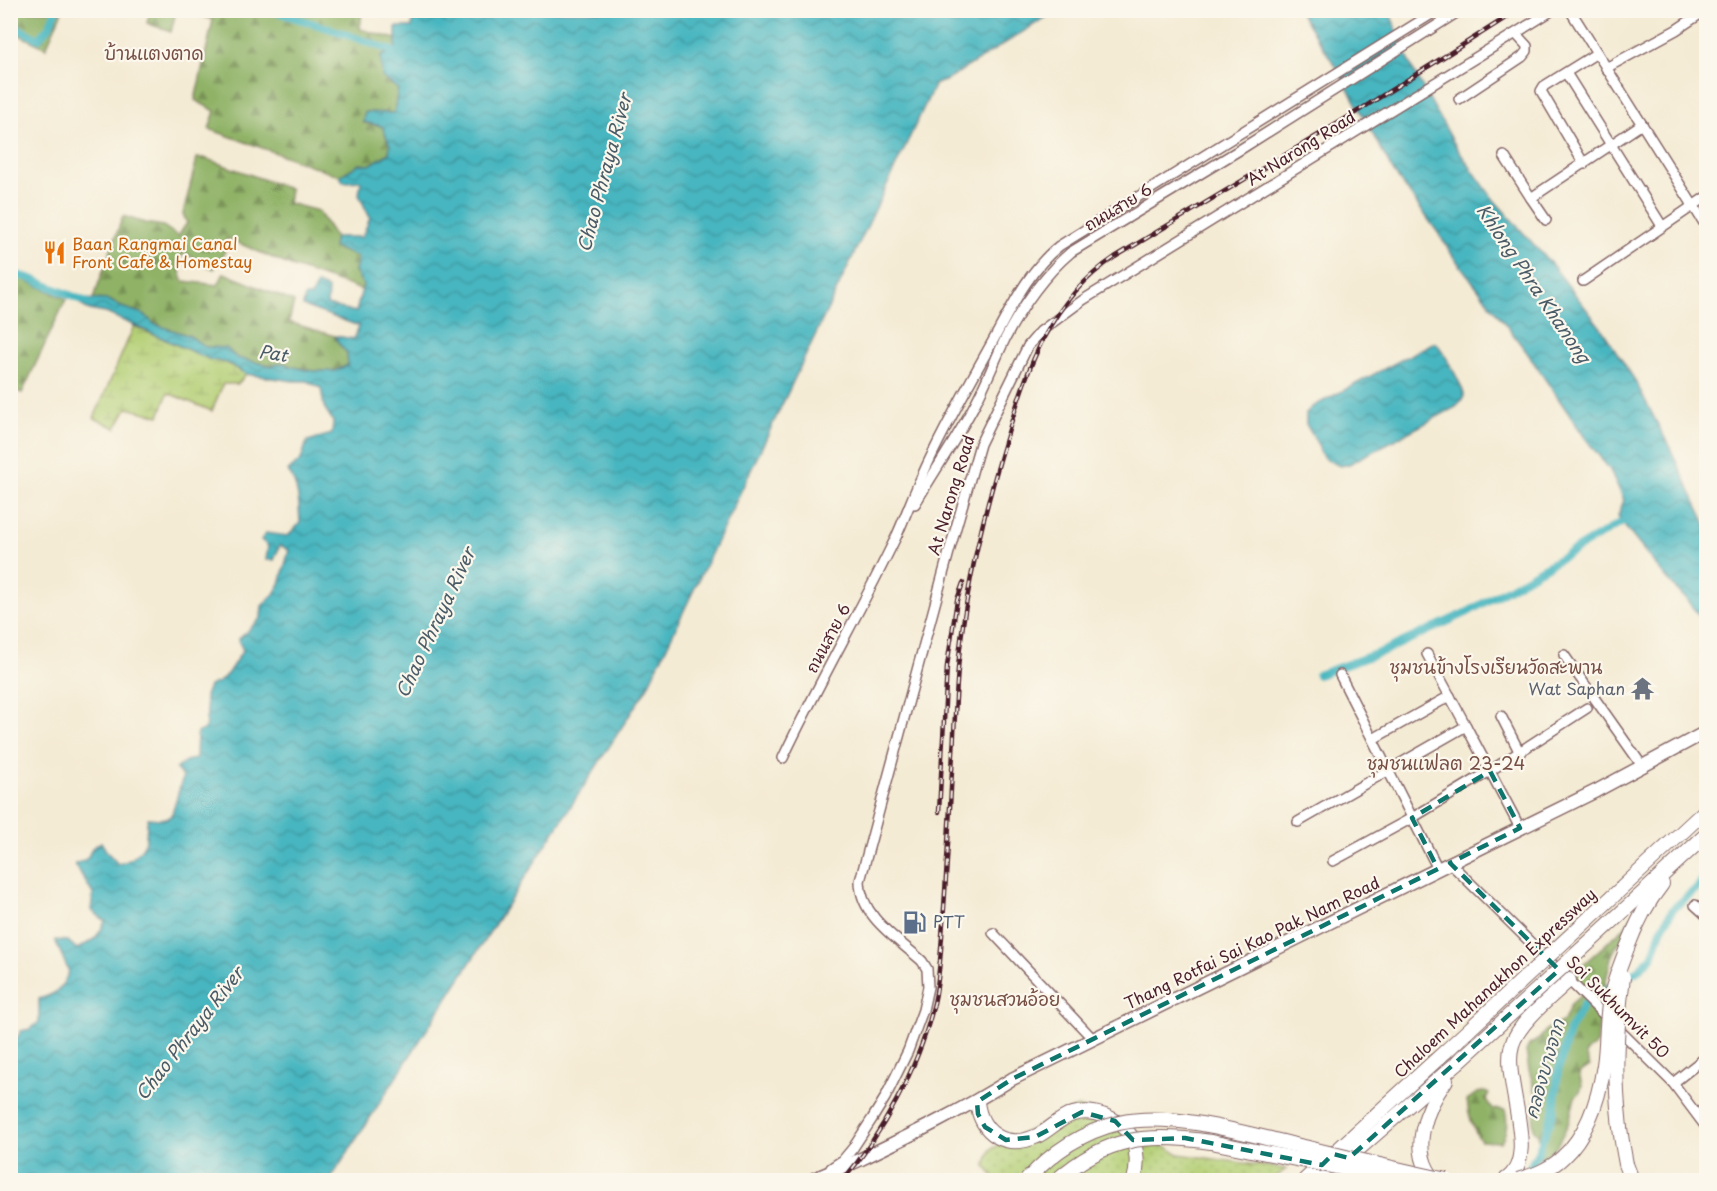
<svg xmlns="http://www.w3.org/2000/svg" width="1717" height="1191" viewBox="0 0 1717 1191" font-family="'Playpen Sans','Playpen Sans Thai',sans-serif">
  <style>
    .grass { fill: url(#grass-dots); stroke: #7f7750; stroke-width: 1.5 }
    .forest { fill: url(#forest-firs); stroke: #6c6848; stroke-width: 1.5 }
    .wetland { fill: url(#wetland-marsh); stroke: #7f7750; stroke-width: 1.5 }
    .water { fill: url(#water-waves); stroke: #486a76; stroke-width: 1.5 }
    .lines { fill: none; stroke-linecap: round; stroke-linejoin: round }
    .canal { stroke: #47b6c0; stroke-width: 8 }
    .minor-casing { stroke: #866666; stroke-width: 12 }
    .major-casing { stroke: #866666; stroke-width: 15 }
    .highway-casing { stroke: #866666; stroke-width: 16 }
    .minor { stroke: #fff; stroke-width: 9 }
    .major { stroke: #fff; stroke-width: 12 }
    .highway { stroke: #fff; stroke-width: 14 }
    .rail-casing { stroke: #4a1f2b; stroke-width: 4.5 }
    .rail { stroke: #fbf7ec; stroke-width: 2; stroke-dasharray: 7; stroke-linecap: butt }
    .highway-bridge-casing { stroke: #866666; stroke-width: 16; stroke-linecap: butt }
    .highway-bridge { stroke: #fff; stroke-width: 14 }
    .marked { fill: none; stroke: #0f766e; stroke-width: 4.5; stroke-dasharray: 12 8; stroke-linejoin: round }
    .labels { text-anchor: middle; stroke-width: 4.5; stroke-linejoin: round; paint-order: stroke }
    .street-label { font-size: 16px; fill: #4a1f2b; stroke: #fbf7ec }
    .food-label { font-size: 16px; fill: #c56008; stroke: #fbf7ec; text-anchor: start }
    .worship-label { font-size: 16px; fill: #5b616d; stroke: #fbf7ec; text-anchor: end }
    .service-label { font-size: 16px; fill: #4e5e75; stroke: #fbf7ec; text-anchor: start }
    .neighbourhood-label { font-size: 18px; fill: #764e44; stroke: #fbf7ec }
    .water-label { font-size: 18px; font-style: italic; fill: #495b67; stroke: #fbf7ec }
  </style>
  <defs>
    <pattern id="grass-dots" width="8" height="8" patternUnits="userSpaceOnUse" patternTransform="scale(1.5)"><rect width="8" height="8" fill="#b4cf75"/><path d="M2 2h.1M6 6h.1" fill="none" stroke="#9cb165" stroke-width="1.8" stroke-linecap="round"/></pattern>
    <pattern id="forest-firs" width="22" height="20" patternUnits="userSpaceOnUse" patternTransform="scale(1.5)"><rect width="22" height="20" fill="#8fb266"/><path d="M5 1l3.5 6h-7zM16 11l3.5 6h-7z" fill="#779054"/></pattern>
    <pattern id="wetland-marsh" width="20" height="14" patternUnits="userSpaceOnUse" patternTransform="scale(1.5)"><rect width="20" height="14" fill="#b4cf75"/><path d="M1 5h8M5 5V1M11 12h8M15 12V8" fill="none" stroke="#9cb165"/></pattern>
    <pattern id="water-waves" width="16" height="10" patternUnits="userSpaceOnUse" patternTransform="scale(1.5)"><rect width="16" height="10" fill="#47b6c0"/><path d="M0 5q4-4 8 0t8 0" fill="none" stroke="#3d939c"/></pattern>
  </defs>
  <rect width="100%" height="100%" fill="#fbf7ec"/>
  <filter id="ink" filterUnits="userSpaceOnUse"><feTurbulence type="fractalNoise" baseFrequency=".0167" numOctaves="2"/><feDisplacementMap in="SourceGraphic" scale="12" xChannelSelector="R" yChannelSelector="G"/><feConvolveMatrix kernelMatrix="1 2 1 2 8 2 1 2 1" color-interpolation-filters="sRGB"/></filter>
  <filter id="wash" filterUnits="userSpaceOnUse"><feTurbulence type="fractalNoise" baseFrequency=".008" numOctaves="4" result="noise"/><feDisplacementMap in="SourceGraphic" scale="24" xChannelSelector="R" yChannelSelector="G"/><feGaussianBlur stdDeviation="1.35" result="paint"/><feColorMatrix in="noise" values="0 0 0 0 0 0 0 0 0 0 0 0 0 0 0 0 0 1.4 0 .05"/><feComposite in="paint" operator="in"/></filter>
  <g filter="url(#wash)">
    <rect width="100%" height="100%" fill="#f4ebd4"/>
    <path class="grass" d="M1077 1107 1104 1114 1179 1154 1286 1169 1272 1180H997L985 1166 991 1149Z"/>
    <g class="forest">
      <path d="M10 11H62L46 48 11 31Z"/>
      <path d="M150 11H176L171 32 147 23Z"/>
      <path d="M189 11H362L360 29 396 39 398 89 394 113 365 112 363 123 382 126 390 145 389 153 370 165 359 164 340 176 209 129 215 111 195 100 213 20Z"/>
      <path d="M197 158H204L290 189 288 203 318 211 335 237 333 247 358 257 355 271 363 284 362 290 291 266 227 238 224 254 214 269 184 253 177 262 183 281 218 285 224 273 294 302 289 322 335 336 339 344 347 353 348 365 336 371H314L293 367 283 363 271 366 237 358 226 348 205 347 190 336 154 324 144 314 121 307 109 300 93 299 123 216 145 223 163 226 178 236 187 223 183 214Z"/>
      <path d="M11 276 20 278 66 299 22 393 11 389Z"/>
      <path d="M1638 913 1631 932 1617 945 1611 957 1603 995 1597 1041 1595 1046 1589 1049 1585 1054 1590 1066 1579 1073 1582 1086 1580 1092 1575 1097 1569 1122 1557 1145 1548 1154 1537 1160 1539 1140 1538 1134 1534 1130 1533 1124 1536 1094 1529 1070 1526 1051 1529 1045 1539 1039 1547 1029 1564 1021 1571 1004 1580 996 1582 990C1577 982 1574 977 1579 968L1626 926 1632 916Z"/>
      <path d="M1483 1092 1489 1093 1486 1099 1492 1110 1498 1109 1505 1110C1508 1120 1507 1135 1500 1142L1481 1141C1473 1130 1468 1113 1467 1100L1477 1093Z"/>
    </g>
    <path class="wetland" d="M134 326 211 360 227 363 246 374 238 384H223L212 411 168 393 159 416 127 408 116 428 94 418Z"/>
    <g class="water">
      <path d="M412 11H1056L945 81 935 84 647 688 330 1180H11V1049L21 1031 30 1029 39 1022V999C58 993 60 991 69 972L55 940 68 941 77 949C93 941 98 938 105 921L91 910 93 894 75 864 87 859 92 848 101 842 107 852 118 864C131 861 139 855 145 843 147 838 146 824 148 818L160 819 171 817 183 777 176 769 186 761 196 759 197 733 205 729 207 712 205 696 209 686 219 682 228 673 243 650 238 640 261 618 262 606 274 594 280 584 289 550 280 545 274 560H266L268 546 261 540 266 533 288 536 300 523C299 504 299 486 288 471L301 460 307 441 332 434 333 421 324 407 321 388 307 381H293L246 374 228 363 211 360 106 313C94 311 83 311 77 299L109 300 121 307 144 314 154 324 190 336 205 347 226 348 237 358 271 366 283 363 293 367 314 371H335L348 365 347 353 339 344 335 336 354 339 359 326 303 306 305 296H311L317 284 328 289 327 305 356 312 363 285 355 271 358 257 333 247 335 237H362L370 218 359 195 361 181 343 182 340 176 359 164 370 165 389 153 390 145 382 126 363 122 365 112 394 113 398 89 382 77 381 56 396 50V27H412L414 12Z"/>
      <path d="M1299 11H1389L1413 70 1458 150 1494 200 1553 266 1601 328 1634 379 1669 446 1706 524V624L1685 598 1667 579 1622 523 1618 516 1624 500 1610 470 1586 439 1526 351 1453 256 1439 234 1393 171 1335 65Z"/>
      <path d="M1433 343H1436C1442 348 1463 387 1464 395 1464 400 1460 403 1456 407L1349 464 1340 466 1325 459 1321 454 1318 445 1306 424V413L1312 407Z"/>
    </g>
    <g class="lines">
      <g class="canal">
        <path d="M270 10 337 31 403 55"/>
        <path d="M10 24 38 39 49 27 56 10"/>
        <path d="M10 273 29 278 86 302"/>
        <path d="M1318 675 1384 651 1468 612 1631 517"/>
        <path d="M1525 1177 1538 1152 1554 1111 1558 1072 1569 1031 1584 1004 1637 971 1652 957 1661 930 1673 909 1697 888 1706 875"/>
      </g>
    </g>
  </g>
  <g filter="url(#ink)">
    <g class="lines">
      <defs>
        <g id="minor">
          <path d="M1570 10 1706 226"/>
          <path d="M1606 68 1676 30 1706 10"/>
          <path d="M1566 73 1662 226"/>
          <path d="M1459 99 1522 57 1527 51V46L1516 34"/>
          <path d="M1504 156 1531 198 1642 124"/>
          <path d="M1584 164 1541 91 1544 86 1597 53"/>
          <path d="M1531 198 1546 220"/>
          <path d="M1583 281 1706 197"/>
          <path d="M915 504C935 470 958 437 976 402 987 381 995 360 1005 339 1022 306 1043 276 1071 252L1241 149 1461 10"/>
          <path d="M1564 655 1643 767"/>
          <path d="M1340 675 1438 869"/>
          <path d="M1501 716 1520 753"/>
          <path d="M1373 739 1450 696"/>
          <path d="M783 758C819 682 861 610 897 535 906 515 913 495 922 476 943 429 969 384 994 339 1012 306 1029 270 1059 246L1438 10"/>
          <path d="M1298 822 1466 726 1427 654"/>
          <path d="M1520 828 1490 771 1587 708"/>
          <path d="M1333 861 1412 818 1490 771 1466 726"/>
          <path d="M1450 863 1673 1083 1706 1127"/>
          <path d="M1695 905 1706 915"/>
          <path d="M993 933 1093 1039"/>
          <path d="M1673 1083 1706 1057"/>
          <path d="M831 1168 843 1160 853 1148 872 1119 885 1098 908 1051 923 1010 928 987 927 969 922 961C898 939 860 917 860 881L949 552 980 444 1028 346 1041 331 1083 300 1553 10"/>
        </g>
        <path id="major" d="M812 1180C827 1173 844 1167 859 1160 911 1135 963 1110 1012 1079L1596 791 1706 732"/>
        <g id="highway">
          <path d="M1627 948C1636 924 1646 904 1662 884"/>
          <path d="M1570 960 1706 835"/>
          <path d="M977 1102C981 1134 1006 1150 1037 1136 1050 1130 1059 1118 1073 1114 1092 1108 1119 1118 1130 1135 1138 1148 1138 1167 1134 1180"/>
          <path d="M1626 1164 1632 1180"/>
          <path d="M1305 1180 1446 1051"/>
          <path d="M1323 1180 1457 1063"/>
          <path d="M1435 1180C1408 1151 1426 1108 1446 1080"/>
          <path d="M1505 1180C1542 1159 1501 1080 1512 1045 1518 1023 1553 995 1569 980"/>
        </g>
      </defs>
      <use href="#minor" class="minor-casing"/>
      <use href="#major" class="major-casing"/>
      <use href="#highway" class="highway-casing"/>
      <use href="#minor" class="minor"/>
      <use href="#major" class="major"/>
      <use href="#highway" class="highway"/>
      <defs>
        <g id="rail">
          <path d="M939 812 947 666 957 600 963 583"/>
          <path d="M843 1180C881 1136 918 1068 932 1011 937 995 938 978 940 961 946 892 949 822 953 753 955 718 956 683 960 648 968 576 986 505 1007 436 1029 365 1049 301 1115 257L1350 116 1518 10"/>
        </g>
      </defs>
      <use href="#rail" class="rail-casing"/>
      <use href="#rail" class="rail"/>
      <defs>
        <g id="highway-bridge">
          <path d="M1623 977C1617 1021 1614 1073 1619 1117 1620 1133 1623 1148 1626 1164"/>
          <path d="M1446 1051 1706 810"/>
          <path d="M1457 1063 1570 960"/>
          <path d="M1027 1180C1052 1152 1082 1132 1119 1123 1170 1111 1240 1132 1291 1144 1343 1156 1394 1169 1447 1180"/>
          <path d="M1057 1180C1107 1136 1148 1133 1211 1142L1401 1180"/>
          <path d="M1518 1180C1534 1175 1551 1169 1563 1157 1588 1134 1599 1098 1604 1065 1607 1046 1606 1025 1609 1005 1612 985 1620 967 1627 948"/>
        </g>
      </defs>
      <use href="#highway-bridge" class="highway-bridge-casing"/>
      <use href="#highway-bridge" class="highway-bridge"/>
    </g>
  </g>
  <path class="marked" d="M1490 771 1520 828 1450 863 1559 970 1349 1158 1333 1154 1322 1165 1185 1138 1133 1140 1115 1121 1082 1112 1035 1137 1006 1140 985 1127 978 1114 977 1102 1012 1079 1438 869 1412 818Z"/>
  <defs>
    <symbol id="restaurant-bare" viewBox="-9 -9 18 18"><path d="M-5-6h1v4h1v-4h1v4h1v-4h1v5L-1.5 .5V6h-2V.5L-5-1ZM5-6V6H3V1.5H1.5Q1.5-4 5-6Z" fill="#e8710a" stroke="#fbf7ec" stroke-width="2.5" paint-order="stroke"/></symbol>
    <symbol id="temple-bare" viewBox="-9 -9 18 18"><path d="M0-6L5-2H3V0L6.5 2.5H4V6H1.5V3h-3V6H-4V2.5H-6.5L-3 0V-2H-5Z" fill="#6b7280" stroke="#fbf7ec" stroke-width="2.5" paint-order="stroke"/></symbol>
    <symbol id="fuel-bare" viewBox="-9 -9 18 18"><path d="M-5.5-6h7V0h2V4h1.3V-2.5L3-4.5l.8-.8L6-3V5H2.5V1h-1V6h-7ZM-4.2-4.7v3.2H.2V-4.7Z" fill="#5c6f8a" stroke="#fbf7ec" stroke-width="2.5" paint-order="stroke"/></symbol>
  </defs>
  <g fill-rule="evenodd">
    <use href="#restaurant-bare" x="38" y="236" width="33" height="33"/>
    <use href="#temple-bare" x="1626" y="672" width="33" height="33"/>
    <use href="#fuel-bare" x="898" y="906" width="33" height="33"/>
  </g>
  <g class="labels">
    <g class="street-label">
      <text transform="translate(1301 148) rotate(-32)" y="6">At Narong Road</text>
      <text transform="translate(1118 207) rotate(-31)" y="6">ถนนสาย 6</text>
      <text transform="translate(951 495) rotate(-73)" y="6">At Narong Road</text>
      <text transform="translate(828 638) rotate(-62)" y="6">ถนนสาย 6</text>
      <text transform="translate(1252 943) rotate(-26)" y="6">Thang Rotfai Sai Kao Pak Nam Road</text>
      <text transform="translate(1495 983) rotate(-43)" y="6">Chaloem Mahanakhon Expressway</text>
      <text transform="translate(1618 1007) rotate(45)" y="6">Soi Sukhumvit 50</text>
    </g>
    <g class="food-label">
      <text x="72" y="250">Baan Rangmai Canal<tspan x="72" dy="18">Front Cafe &amp; Homestay</tspan></text>
    </g>
    <g class="worship-label">
      <text x="1625" y="695">Wat Saphan</text>
    </g>
    <g class="service-label">
      <text x="933" y="928">PTT</text>
    </g>
    <g class="neighbourhood-label">
      <text x="154" y="60">บ้านแตงตาด</text>
      <text x="1496" y="674">ชุมชนข้างโรงเรียนวัดสะพาน</text>
      <text x="1446" y="770">ชุมชนแฟลต 23-24</text>
      <text x="1005" y="1006">ชุมชนสวนอ้อย</text>
    </g>
    <g class="water-label">
      <text transform="translate(605 173) rotate(-75)" y="6">Chao Phraya River</text>
      <text transform="translate(1533 284) rotate(56)" y="6">Khlong Phra Khanong</text>
      <text transform="translate(273 354) rotate(8)" y="6">Pat</text>
      <text transform="translate(436 623) rotate(-65)" y="6">Chao Phraya River</text>
      <text transform="translate(190 1034) rotate(-52)" y="6">Chao Phraya River</text>
      <text transform="translate(1545 1069) rotate(-74)" y="6">คลองบางจาก</text>
    </g>
  </g>
  <rect width="1717" height="1191" fill="none" stroke="#fbf7ec" stroke-width="36"/>
</svg>
